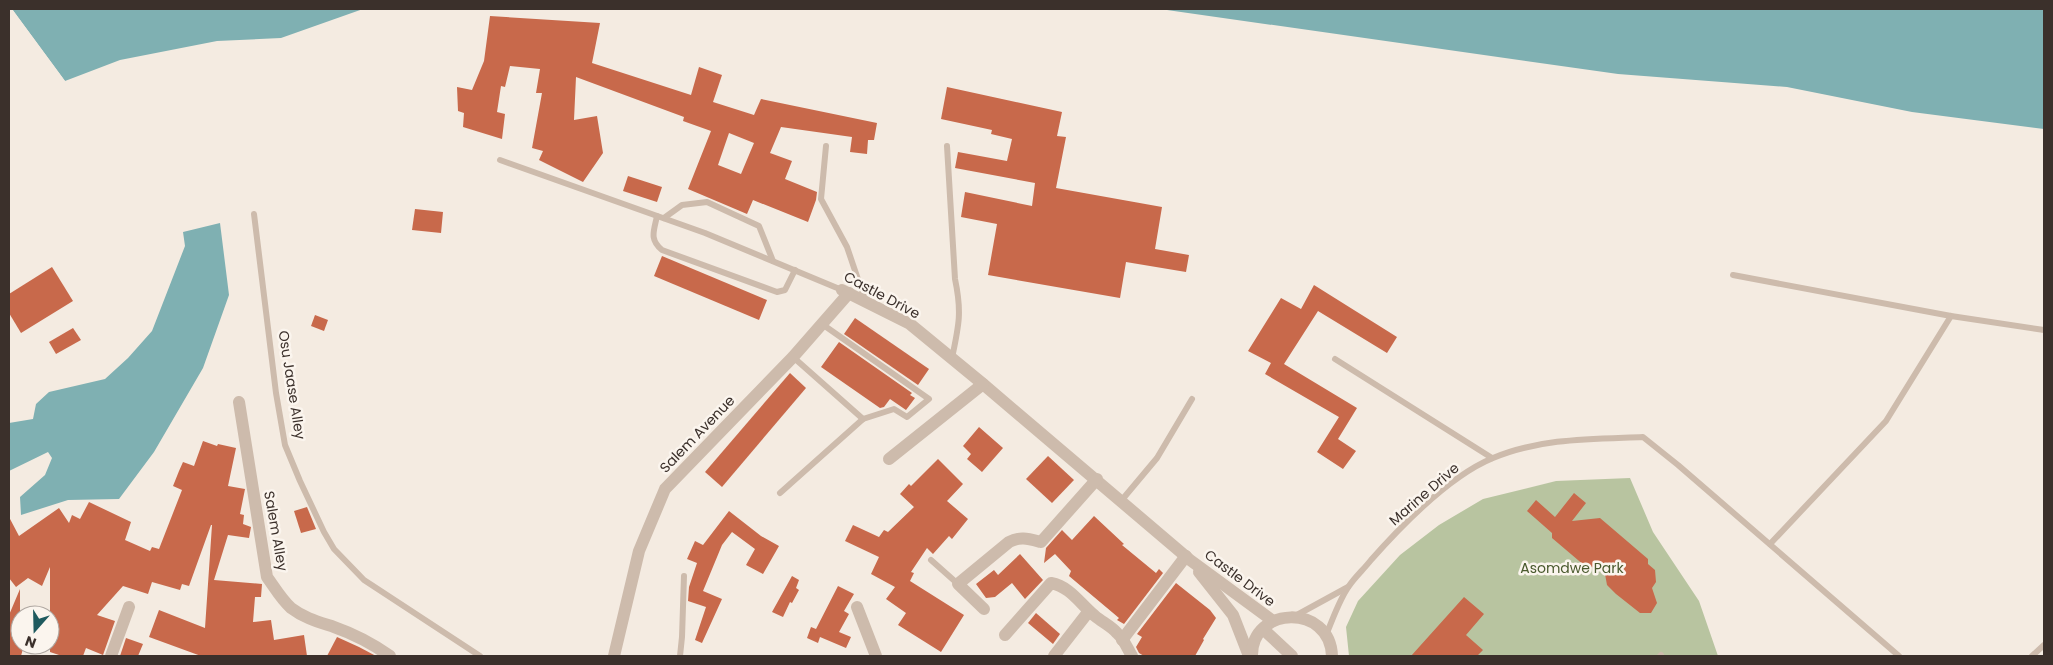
<svg xmlns="http://www.w3.org/2000/svg" width="2053" height="665" viewBox="0 0 2053 665" font-family="Poppins,sans-serif">
  <style>
    .green { fill: #b8c4a0 }
    .water { fill: #7fb0b2 }
    .pier { fill: #f4ebe1 }
    .building { fill: #c8694b; fill-rule: evenodd }
    .lines { fill: none; stroke-linecap: round; stroke-linejoin: round }
    .service { stroke: #cdbbac; stroke-width: 6 }
    .minor { stroke: #cdbbac; stroke-width: 12 }
    .labels { text-anchor: middle; stroke-width: 5; stroke-linejoin: round; paint-order: stroke }
    .street-label { font-size: 14px; fill: #3b302b; stroke: #fbf5ee }
    .park-label { font-size: 14px; fill: #4a5a2e; stroke: #fbf5ee }
  </style>
  <rect width="100%" height="100%" fill="#f4ebe1"/>
  <path class="green" d="M1630 478 1653 532 1699 601 1718 656H1349L1346 627 1358 601 1400 555 1439 525 1483 499 1556 481Z"/>
  <g class="water">
    <path d="M12 9H363L281 38 217 41 120 60 65 81Z"/>
    <path d="M1160 9H2044V129L1912 112 1787 87 1618 74Z"/>
    <path d="M220 223 229 295 203 368 154 452 119 499 68 500 21 515 20 497 45 475 52 458 48 452 9 471V423L33 419 36 404 49 392 105 379 128 358 152 331 185 246 183 232Z"/>
  </g>
  <path class="pier" d="M10 9H12L65 81 63 83Z"/>
  <g class="building">
    <path d="M490 16 600 23 592 63 691 95 699 67 722 75 713 102 754 115 761 99 877 123 874 140H868L867 154 850 152 852 137 781 127 770 153 792 161 785 179 817 192 816 200 808 222 753 200 747 214 688 189 711 131 683 121 684 117 576 77 574 120 597 116 603 153 583 182 539 160 543 151 532 148 542 93H536L540 69 510 66 505 87 501 86 497 112 505 114 502 139 463 127 464 113 458 111 457 87 472 90 484 61ZM729 133 754 143 741 174 718 165Z"/>
    <path d="M947 87 1062 112 1057 136 1066 137 1056 188 1162 207 1155 249 1189 255 1186 272 1126 262 1120 298 988 275 997 224 961 217 965 192 1032 206 1035 183 955 168 958 152 1007 161 1012 139 991 134 992 130 941 119Z"/>
    <path d="M628 176 662 187 657 202 623 191Z"/>
    <path d="M415 209 443 212 441 233 412 230Z"/>
    <path d="M662 256 767 300 759 320 654 276Z"/>
    <path d="M52 267 73 301 21 333 9 313V294Z"/>
    <path d="M1314 285 1397 337 1387 353 1318 311 1284 364 1357 408 1338 439 1356 451 1343 469 1317 452 1339 417 1265 374 1271 363 1248 351 1281 298 1301 309Z"/>
    <path d="M315 315 328 320 324 331 311 326Z"/>
    <path d="M855 318 929 369 918 385 844 334Z"/>
    <path d="M73 328 81 340 56 354 49 342Z"/>
    <path d="M839 342 912 393 910 395 915 398 906 410 890 399 884 407 880 408 821 367Z"/>
    <path d="M790 373 806 388 722 487 705 472Z"/>
    <path d="M979 427 1003 448 982 472 967 459 971 454 963 446Z"/>
    <path d="M203 441 217 446 218 444 236 448 228 486 245 489 240 514 244 515 243 524 251 527 249 538 228 535 214 580 262 584 261 597H255L253 622 271 620 274 640 304 635 307 656H201L149 637 159 610 205 628 212 525H211L189 586 182 584 180 590 152 582 148 594 123 586 97 615 115 621 103 655 86 648 83 656H62L50 652V567L42 586 28 578 16 587 9 578V517L19 536 59 508 69 523 72 515 80 519 89 502 131 522 125 540 150 551 152 547 159 549 182 490 173 486 179 471 183 462 194 466Z"/>
    <path d="M1048 456 1074 480 1052 503 1026 479Z"/>
    <path d="M938 459 963 484 947 501 968 519 952 539 949 536 933 554 927 548 911 572 914 573 910 581 964 615 941 652 898 625 906 613 886 599 895 587 871 574 879 557 845 541 853 525 879 537 884 530 888 532 914 507 900 494 909 484 911 486Z"/>
    <path d="M1574 493 1586 503 1572 521 1600 518 1648 559V564L1655 570 1656 582 1652 588 1657 603 1651 613H1640L1616 594 1607 585 1605 574 1598 568 1585 566 1552 538V533L1527 511 1536 500 1555 517Z"/>
    <path d="M307 507 316 529 301 533 294 511Z"/>
    <path d="M729 511 761 536 779 546 763 574 746 565 755 549 732 532 722 545 703 591 722 599 702 643 695 640 706 607 688 601 689 587 697 563 687 559 695 541 703 545Z"/>
    <path d="M1094 516 1124 544 1122 545 1156 573 1159 569 1163 573 1124 624 1117 620 1119 618 1069 576 1071 571 1055 554 1044 563 1046 548 1062 530 1072 540Z"/>
    <path d="M1020 554 1043 580 1025 599 1012 583 995 597 986 598 976 584 994 570 998 575Z"/>
    <path d="M792 576 799 580 796 588 799 590 792 603 790 602 783 617 772 612Z"/>
    <path d="M1176 583 1210 610 1216 618 1203 639 1204 640 1195 656H1144L1139 653 1136 647 1142 637 1137 634Z"/>
    <path d="M838 586 854 594 844 611 849 614 839 632 851 637 846 648 820 637 818 643 807 638 811 627 816 629Z"/>
    <path d="M20 589V645H24L21 656H9V615Z"/>
    <path d="M1464 597 1484 614 1466 635 1483 650 1477 656H1411Z"/>
    <path d="M1036 613 1060 634 1053 644 1028 623Z"/>
    <path d="M337 637 359 647 376 656H327Z"/>
    <path d="M126 638 143 644 138 656H120Z"/>
  </g>
  <g class="lines">
    <g class="service">
      <path d="M826 146 821 199 847 247 865 300"/>
      <path d="M947 146 955 279C962 312 959 325 952 358"/>
      <path d="M500 160 705 233 842 290"/>
      <path d="M254 214 276 393 285 445 300 481 324 532 334 549 364 580 480 656"/>
      <path d="M657 216C654 231 649 239 662 250L777 292 785 290 795 270"/>
      <path d="M664 218 682 205 707 202 759 226 773 261"/>
      <path d="M1733 275 1951 316 2044 330"/>
      <path d="M793 357 863 419"/>
      <path d="M1335 359 1492 458"/>
      <path d="M780 493 863 419 894 409 907 417 929 399 822 324"/>
      <path d="M1121 501 1157 458 1192 399"/>
      <path d="M1770 544 1886 421 1951 316"/>
      <path d="M931 560 958 584"/>
      <path d="M1295 616 1348 587"/>
      <path d="M1326 635C1333 619 1339 600 1349 586 1355 577 1364 569 1371 560 1402 525 1449 476 1493 458 1540 438 1593 439 1643 437L1678 465 1899 656"/>
      <path d="M680 656 682 637 684 576"/>
      <path d="M1660 656 1661 655"/>
      <path d="M2032 656 2044 645"/>
    </g>
    <g class="minor">
      <path d="M842 290 910 324 983 384 1190 560 1273 621"/>
      <path d="M239 402 267 577C275 588 281 599 291 608 304 618 319 622 334 627 354 634 373 644 390 656"/>
      <path d="M889 459 983 384"/>
      <path d="M1199 572 1233 615 1249 656"/>
      <path d="M857 607 876 656"/>
      <path d="M984 609 958 584 1009 542C1020 536 1029 539 1041 542L1097 479"/>
      <path d="M1263 629 1292 656"/>
      <path d="M1005 635 1051 583C1071 587 1080 604 1095 616 1102 622 1111 626 1117 633 1124 639 1127 648 1132 656"/>
      <path d="M1122 640 1186 556"/>
      <path d="M111 656 129 607"/>
      <path d="M614 656 639 551 665 489 793 357 849 293"/>
      <path d="M1054 656 1089 611"/>
      <path d="M1252 656C1251 606 1330 603 1332 656"/>
    </g>
  </g>
  <g class="labels">
    <g class="street-label">
      <text transform="translate(882 295) rotate(28)" y="5">Castle Drive</text>
      <text transform="translate(292 385) rotate(81)" y="5">Osu Jaase Alley</text>
      <text transform="translate(697 434) rotate(-46)" y="5">Salem Avenue</text>
      <text transform="translate(1424 494) rotate(-41)" y="5">Marine Drive</text>
      <text transform="translate(276 531) rotate(80)" y="5">Salem Alley</text>
      <text transform="translate(1240 578) rotate(37)" y="5">Castle Drive</text>
    </g>
    <g class="park-label">
      <text x="1572" y="573">Asomdwe Park</text>
    </g>
  </g>
  <rect width="2053" height="665" fill="none" stroke="#3b302b" stroke-width="20"/>
  <g transform="translate(35 630) rotate(200)"><circle r="24" fill="#fbf5ee" stroke="#aea6a0"/>
  <path d="M0-4L9 19L0 12L-9 19Z" fill="#1f5a5e"/>
  <text y="-8" font-size="14" font-weight="bold" text-anchor="middle" fill="#3b302b">N</text>
  </g>
</svg>
